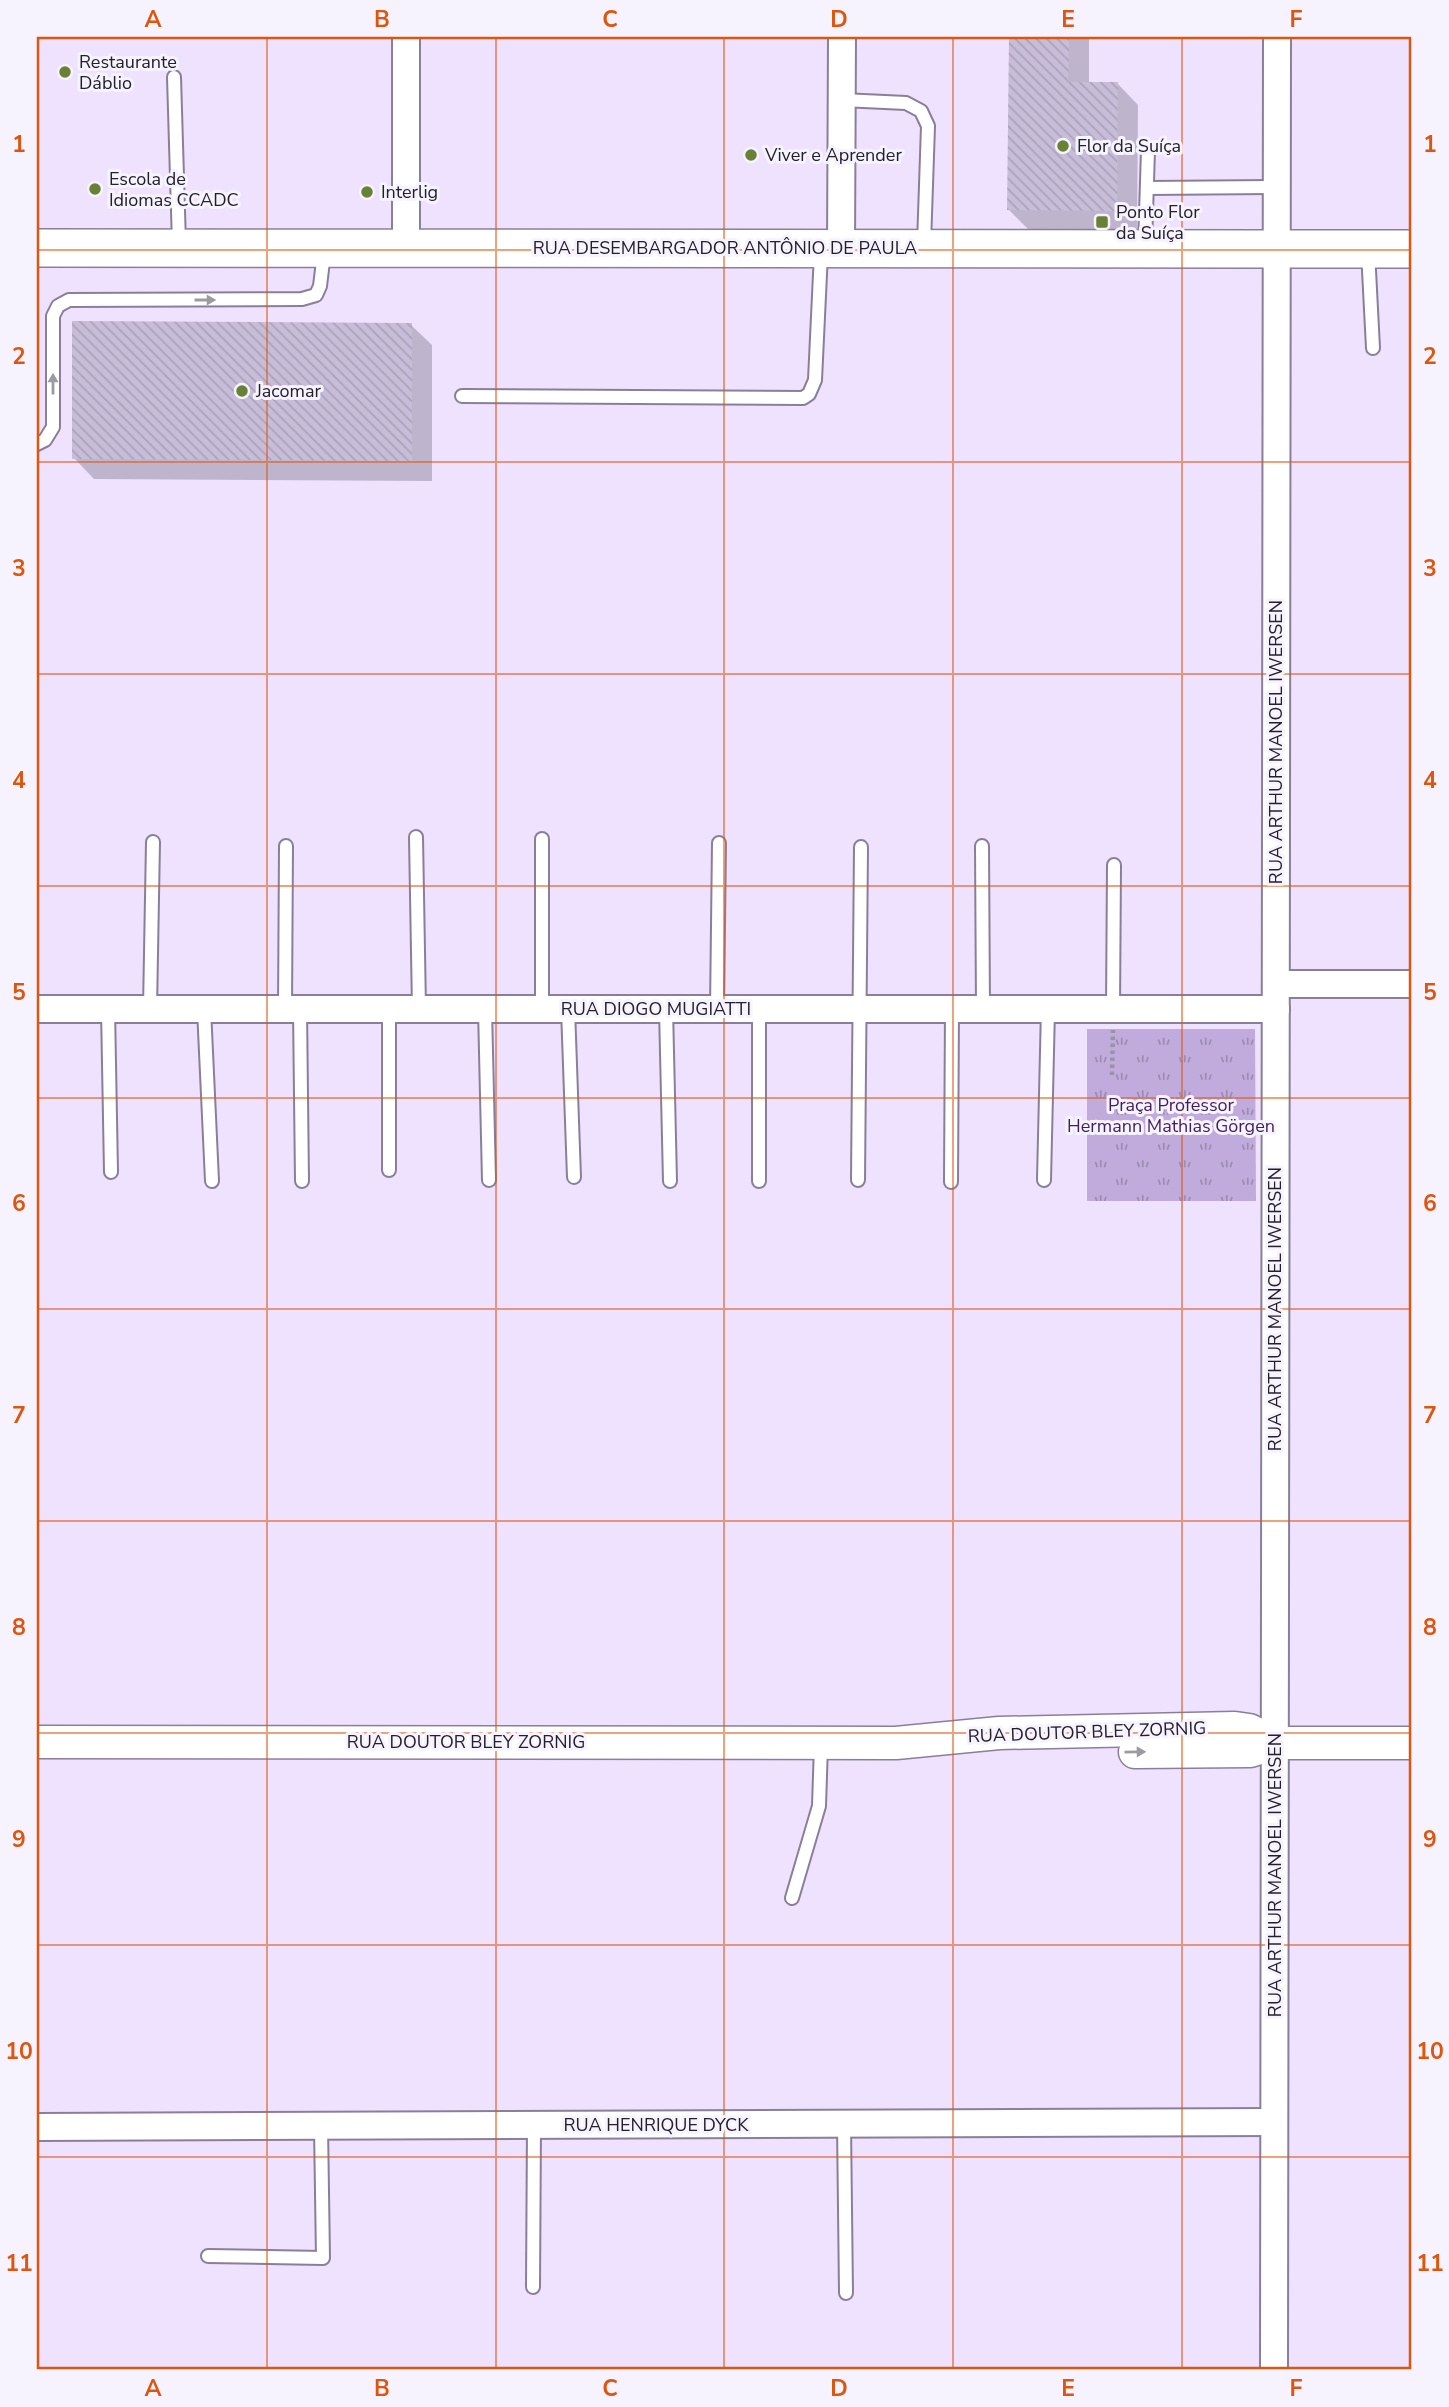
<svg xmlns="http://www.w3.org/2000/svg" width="1449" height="2407" viewBox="0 0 1449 2407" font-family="'Nunito Sans',sans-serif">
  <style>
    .park { fill: url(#park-tufts) }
    .shadow { fill: #0003 }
    .building { fill: url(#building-back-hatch) }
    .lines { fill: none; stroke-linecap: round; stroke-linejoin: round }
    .service-casing { stroke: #8a7f99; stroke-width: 16 }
    .minor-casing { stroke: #8a7f99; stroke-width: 30 }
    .tertiary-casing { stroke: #8a7f99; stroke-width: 35 }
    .secondary-casing { stroke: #8a7f99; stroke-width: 40 }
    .path { stroke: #9b92a7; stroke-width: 4.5; stroke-dasharray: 3.5 3.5; stroke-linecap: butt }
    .service { stroke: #fff; stroke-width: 12 }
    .minor { stroke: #fff; stroke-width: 26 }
    .tertiary { stroke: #fff; stroke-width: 32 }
    .secondary { stroke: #fff; stroke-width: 37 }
    .oneway { fill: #9c9b9f }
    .grid { fill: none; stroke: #de560e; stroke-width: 2; stroke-opacity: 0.55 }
    .poi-dot { fill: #688134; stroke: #f7f3fe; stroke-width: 2.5 }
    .labels { text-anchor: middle; stroke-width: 6; stroke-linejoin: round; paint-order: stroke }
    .poi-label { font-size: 18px; fill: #24202a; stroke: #f7f3fe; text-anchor: start }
    .street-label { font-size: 18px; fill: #24202a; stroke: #f7f3fe }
    .park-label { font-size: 18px; fill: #3f1e5d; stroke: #f7f3fe }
    .neatline { fill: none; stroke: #de560e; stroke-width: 2.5 }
    .grid-label { font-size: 23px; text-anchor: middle; font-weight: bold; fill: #de560e }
  </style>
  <defs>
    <pattern id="park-tufts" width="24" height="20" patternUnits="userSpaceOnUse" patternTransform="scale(1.75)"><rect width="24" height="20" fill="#c1abdc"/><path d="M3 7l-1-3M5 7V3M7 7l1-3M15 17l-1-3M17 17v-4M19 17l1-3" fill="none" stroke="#9d8bb3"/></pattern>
    <pattern id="building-back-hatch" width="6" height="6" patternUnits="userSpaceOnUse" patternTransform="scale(1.75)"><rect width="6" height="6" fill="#c8bdd8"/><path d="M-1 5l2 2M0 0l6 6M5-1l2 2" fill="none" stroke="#aca2ba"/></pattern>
  </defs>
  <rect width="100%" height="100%" fill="#eee2fe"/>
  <path class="park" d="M1087 1029H1255L1256 1201H1087Z"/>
  <g class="shadow">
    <path d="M1010 37H1089V84H1118L1138 105 1137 231 1029 230 1009 210Z"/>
    <path d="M411 325 432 345V481L94 479 74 458Z"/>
  </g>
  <g class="building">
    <path d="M1009 37H1069L1068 82H1118L1117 211 1007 210Z"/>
    <path d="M72 321 412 323V461L72 459Z"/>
  </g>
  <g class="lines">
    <defs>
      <g id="service">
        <path d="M174 77 179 244"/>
        <path d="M842 100 906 103 921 111 928 126 924 244"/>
        <path d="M1147 188 1277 187"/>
        <path d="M1145 245 1148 150"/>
        <path d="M1368 251 1373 348"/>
        <path d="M462 396 803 398 809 394 815 380 821 253"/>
        <path d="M37 444 45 440 53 427V316L58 306 69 300 302 299 316 295 320 286 324 253"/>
        <path d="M416 837 419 1009"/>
        <path d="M982 846 983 1009"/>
        <path d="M108 1009 111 1172"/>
        <path d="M150 1009 153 842"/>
        <path d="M204 1009 212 1181"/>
        <path d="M285 1009 286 846"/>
        <path d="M300 1009 302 1181"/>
        <path d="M389 1009V1170"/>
        <path d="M485 1009 489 1180"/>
        <path d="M542 1009V839"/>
        <path d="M568 1009 574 1177"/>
        <path d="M666 1009 670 1181"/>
        <path d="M717 1009 719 843"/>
        <path d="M1113 1009 1114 865"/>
        <path d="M858 1180 861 847"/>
        <path d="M1044 1180 1048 1009"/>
        <path d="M759 1181V1009"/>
        <path d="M951 1182 952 1009"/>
        <path d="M792 1898 819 1806 821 1745"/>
        <path d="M844 2124 846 2293"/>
        <path d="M208 2256 323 2258 321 2126"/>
        <path d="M533 2287 534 2125"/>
      </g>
      <g id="minor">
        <path d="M406 249V37"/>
        <path d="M841 249 842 37"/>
        <path d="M1276 984H1412"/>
        <path d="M37 1009H1276"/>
        <path d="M37 2127 1274 2122"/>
        <path d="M1274 2370 1277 37"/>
      </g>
      <g id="tertiary">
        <path d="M37 1742 896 1743 999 1733 1235 1728 1249 1730 1275 1743"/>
        <path d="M1135 1752 1250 1751 1275 1743H1412"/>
      </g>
      <path id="secondary" d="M37 248 1412 249"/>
    </defs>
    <use href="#service" class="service-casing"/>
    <use href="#minor" class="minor-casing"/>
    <use href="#tertiary" class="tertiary-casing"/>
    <use href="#secondary" class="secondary-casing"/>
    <g class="path">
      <path d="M1112 1075 1113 1030"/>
      <path d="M301 2369V2370"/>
    </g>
    <use href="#service" class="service"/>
    <use href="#minor" class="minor"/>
    <use href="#tertiary" class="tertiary"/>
    <use href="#secondary" class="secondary"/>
  </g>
  <defs><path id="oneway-solid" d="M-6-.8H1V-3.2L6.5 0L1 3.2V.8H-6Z" transform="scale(1.75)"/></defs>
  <g class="oneway">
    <use href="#oneway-solid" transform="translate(205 300)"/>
    <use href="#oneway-solid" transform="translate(53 384) rotate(-90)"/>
    <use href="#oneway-solid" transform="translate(1135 1752) rotate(-1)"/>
  </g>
  <path class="grid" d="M267 37V2370M496 37V2370M724 37V2370M953 37V2370M1182 37V2370M37 250H1412M37 462H1412M37 674H1412M37 886H1412M37 1098H1412M37 1309H1412M37 1521H1412M37 1733H1412M37 1945H1412M37 2157H1412"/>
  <g class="poi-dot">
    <circle cx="65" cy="72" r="7"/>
    <circle cx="1063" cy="146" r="7"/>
    <circle cx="751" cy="155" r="7"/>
    <circle cx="95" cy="189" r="7"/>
    <circle cx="367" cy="192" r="7"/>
    <rect x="1095" y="215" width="14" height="14" rx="3.5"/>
    <circle cx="242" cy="391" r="7"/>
  </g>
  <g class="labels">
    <g class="poi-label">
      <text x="79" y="68">Restaurante<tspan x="79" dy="21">Dáblio</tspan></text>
      <text x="1077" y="152">Flor da Suíça</text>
      <text x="765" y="161">Viver e Aprender</text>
      <text x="109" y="185">Escola de<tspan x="109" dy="21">Idiomas CCADC</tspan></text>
      <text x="381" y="198">Interlig</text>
      <text x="1116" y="218">Ponto Flor<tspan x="1116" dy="21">da Suíça</tspan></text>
      <text x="256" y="397">Jacomar</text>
    </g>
    <g class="street-label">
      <text x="725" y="254">RUA DESEMBARGADOR ANTÔNIO DE PAULA</text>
      <text transform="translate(1276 742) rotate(-90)" y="6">RUA ARTHUR MANOEL IWERSEN</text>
      <text x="656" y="1015">RUA DIOGO MUGIATTI</text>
      <text transform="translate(1275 1309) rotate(-90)" y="6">RUA ARTHUR MANOEL IWERSEN</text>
      <text transform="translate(1087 1732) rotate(-2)" y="6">RUA DOUTOR BLEY ZORNIG</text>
      <text x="466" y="1748">RUA DOUTOR BLEY ZORNIG</text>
      <text transform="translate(1275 1875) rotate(-90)" y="6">RUA ARTHUR MANOEL IWERSEN</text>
      <text x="656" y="2131">RUA HENRIQUE DYCK</text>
    </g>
    <g class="park-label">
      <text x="1171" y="1111">Praça Professor<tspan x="1171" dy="21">Hermann Mathias Görgen</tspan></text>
    </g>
  </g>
  <rect width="1449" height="2407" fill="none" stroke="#f7f3fe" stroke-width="77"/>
  <rect x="38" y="38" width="1372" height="2330" class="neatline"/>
  <g class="grid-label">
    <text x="153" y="27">A</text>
    <text x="382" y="27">B</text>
    <text x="610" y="27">C</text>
    <text x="839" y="27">D</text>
    <text x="1068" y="27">E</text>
    <text x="1296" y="27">F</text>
    <text x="19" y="152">1</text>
    <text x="1430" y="152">1</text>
    <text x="19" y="364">2</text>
    <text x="1430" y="364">2</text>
    <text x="19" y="576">3</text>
    <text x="1430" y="576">3</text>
    <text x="19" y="788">4</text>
    <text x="1430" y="788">4</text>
    <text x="19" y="1000">5</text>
    <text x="1430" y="1000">5</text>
    <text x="19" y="1211">6</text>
    <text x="1430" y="1211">6</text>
    <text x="19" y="1423">7</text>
    <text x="1430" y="1423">7</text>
    <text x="19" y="1635">8</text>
    <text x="1430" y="1635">8</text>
    <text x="19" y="1847">9</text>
    <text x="1430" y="1847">9</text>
    <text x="19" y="2059">10</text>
    <text x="1430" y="2059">10</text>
    <text x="19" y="2271">11</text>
    <text x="1430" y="2271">11</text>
    <text x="153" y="2396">A</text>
    <text x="382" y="2396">B</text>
    <text x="610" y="2396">C</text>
    <text x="839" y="2396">D</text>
    <text x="1068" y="2396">E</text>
    <text x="1296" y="2396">F</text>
  </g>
</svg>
